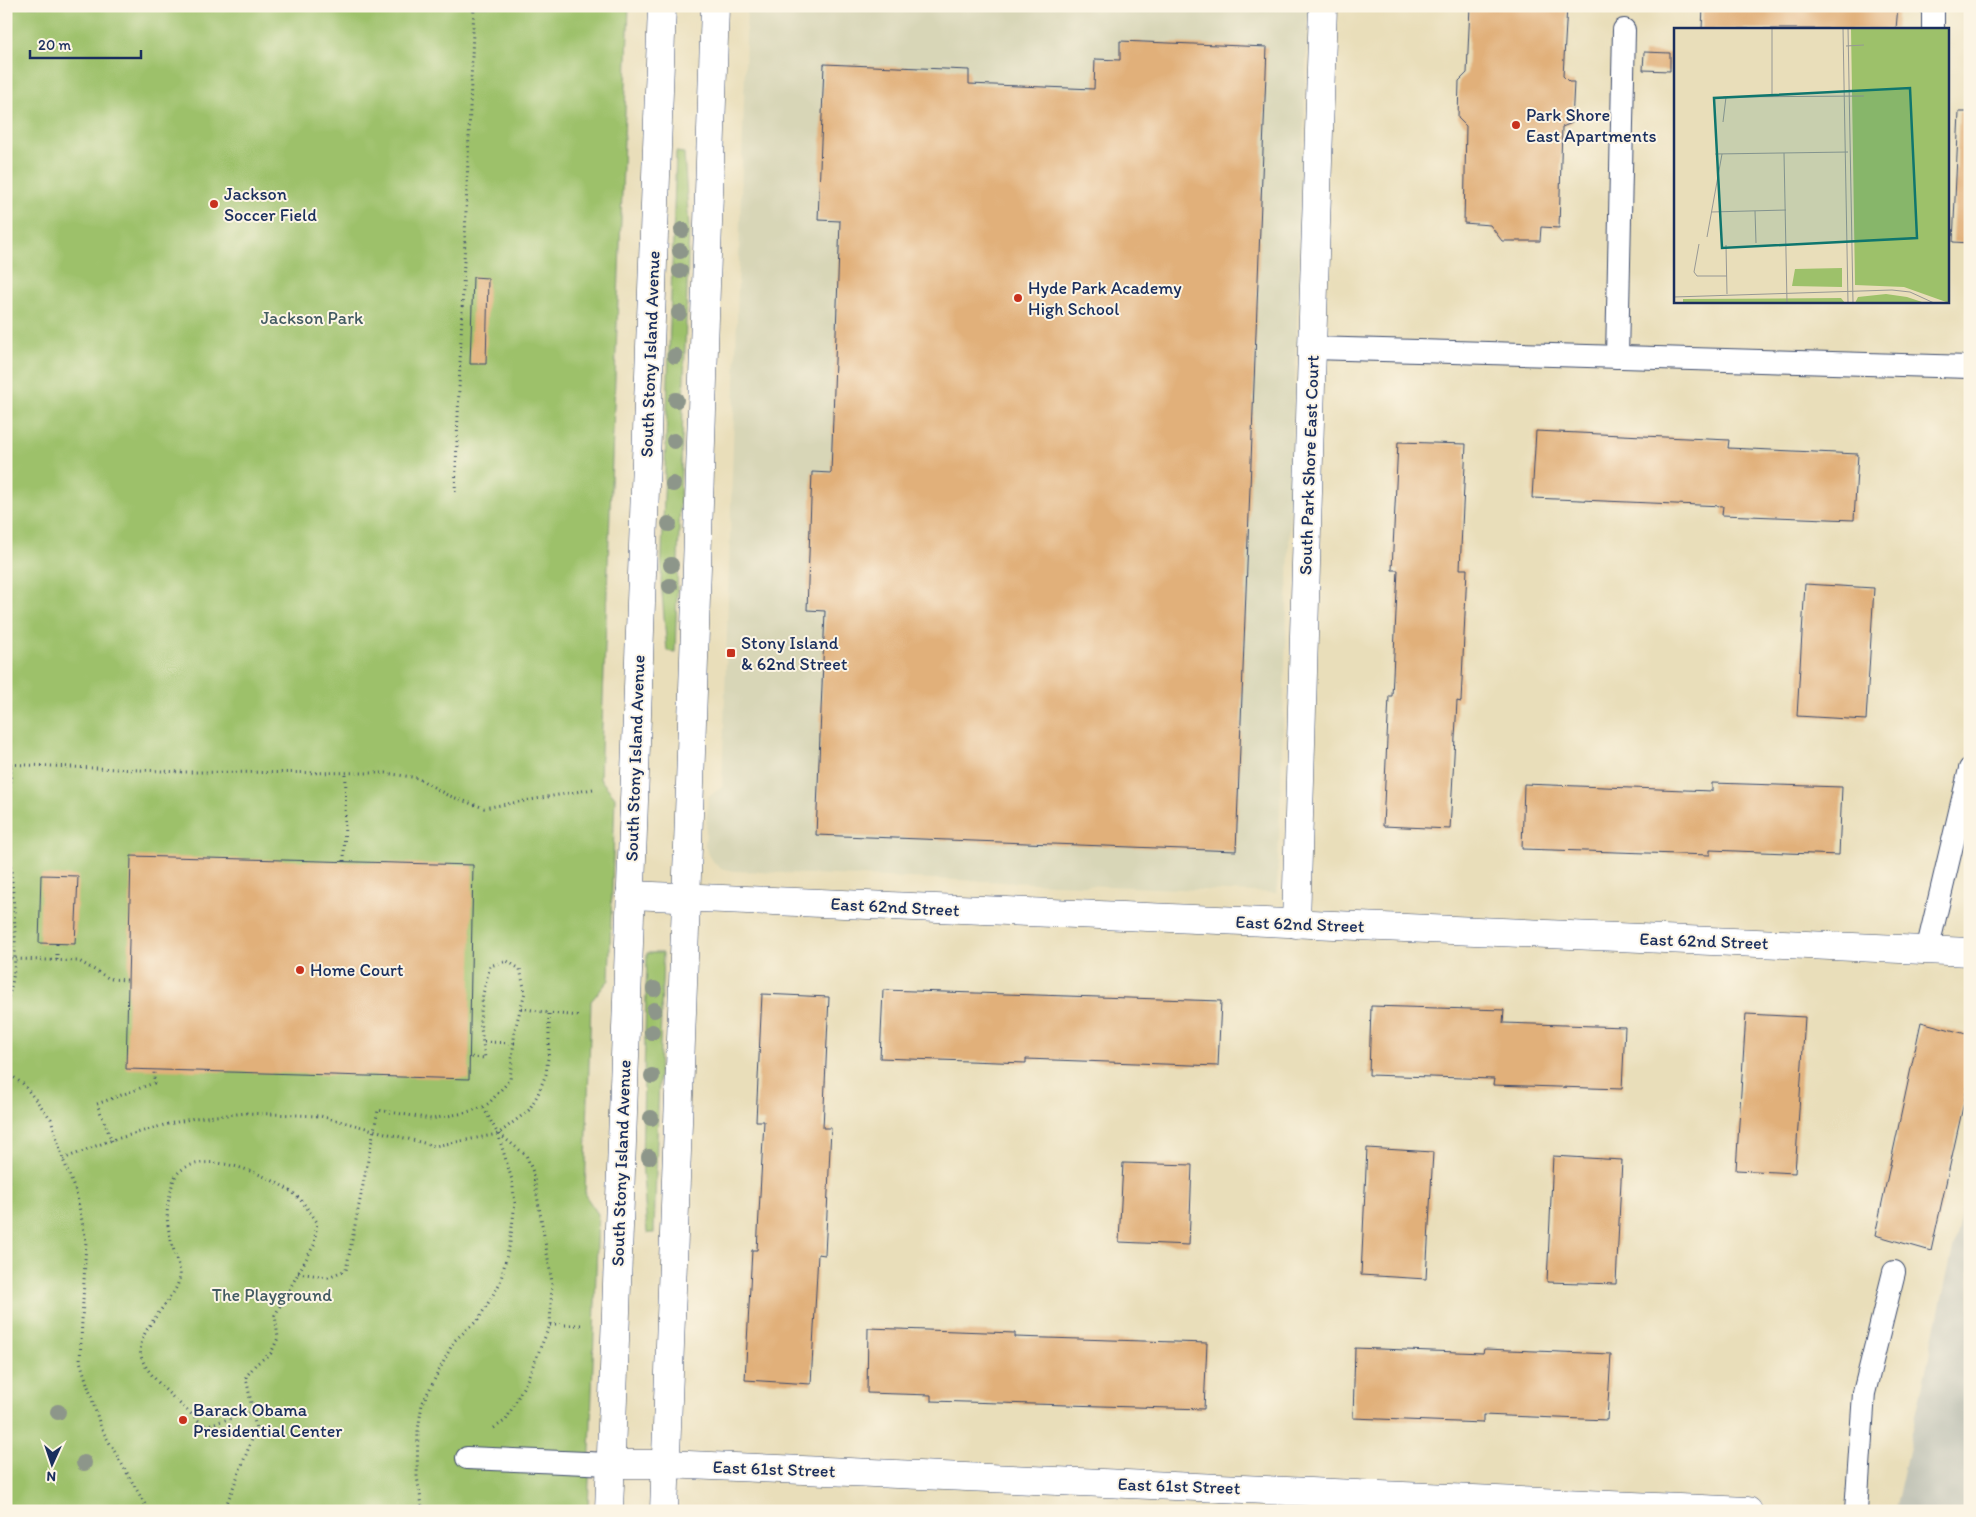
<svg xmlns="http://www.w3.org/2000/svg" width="1976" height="1517" viewBox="0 0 1976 1517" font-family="Itim,sans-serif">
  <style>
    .built { fill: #d8d6b7 }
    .industrial { fill: #c4c6b9 }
    .green { fill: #9dc16a; stroke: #5c7864 }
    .building { fill: #e1b07a }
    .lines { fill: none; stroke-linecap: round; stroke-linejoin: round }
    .lane-casing { stroke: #3a496c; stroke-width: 24 }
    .street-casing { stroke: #3a496c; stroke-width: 29 }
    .secondary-casing { stroke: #3a496c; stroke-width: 29 }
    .path { stroke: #3a496c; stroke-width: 3; stroke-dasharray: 1 4; stroke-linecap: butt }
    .lane { stroke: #fff; stroke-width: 22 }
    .street { stroke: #fff; stroke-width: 28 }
    .secondary { stroke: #fff; stroke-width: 28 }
    .tree { fill: #8d968a }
    .poi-dot { fill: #c8321e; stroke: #fcf5e5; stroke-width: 2 }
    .labels { text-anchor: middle; stroke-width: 4; stroke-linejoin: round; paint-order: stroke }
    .poi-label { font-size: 18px; fill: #1b2f5e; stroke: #fcf5e5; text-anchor: start }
    .park-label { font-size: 18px; fill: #425b62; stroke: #fcf5e5 }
    .street-label { font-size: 18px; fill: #1b2f5e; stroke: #fcf5e5 }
    .inset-road { fill: none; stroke: #979895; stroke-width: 1 }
    .view { fill: #0f766e; fill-opacity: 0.15; stroke: #0f766e; stroke-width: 2.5 }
    .inset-edge { fill: none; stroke: #1b2f5e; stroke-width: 2.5 }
  </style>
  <rect width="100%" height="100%" fill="#fcf5e5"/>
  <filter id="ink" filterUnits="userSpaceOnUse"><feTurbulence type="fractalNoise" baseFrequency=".02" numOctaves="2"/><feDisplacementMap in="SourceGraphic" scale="10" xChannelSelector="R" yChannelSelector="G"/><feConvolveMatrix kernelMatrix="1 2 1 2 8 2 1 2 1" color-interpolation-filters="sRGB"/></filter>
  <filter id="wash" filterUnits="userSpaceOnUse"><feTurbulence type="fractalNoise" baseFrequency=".0096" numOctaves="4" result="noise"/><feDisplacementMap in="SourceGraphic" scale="20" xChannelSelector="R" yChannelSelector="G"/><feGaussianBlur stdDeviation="1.12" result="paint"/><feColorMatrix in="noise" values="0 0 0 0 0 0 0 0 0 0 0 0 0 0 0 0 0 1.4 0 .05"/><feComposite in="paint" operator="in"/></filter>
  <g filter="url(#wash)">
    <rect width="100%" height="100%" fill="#e9deba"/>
    <path class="built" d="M747 6H1308L1277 893 734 871 720 868 710 858 705 846 708 797 722 787Z"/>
    <path class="industrial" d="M1970 1172V1511H1895L1899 1492Z"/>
    <g class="green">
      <path d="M6 6H629L600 779 615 797 609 980 591 1001 585 1195 598 1214 588 1511H6Z"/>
      <path d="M676 152 684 153 689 228 675 652 667 651 661 582Z"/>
      <path d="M647 953H663L654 1233H647L642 1161Z"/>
    </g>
    <g id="blocks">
      <g class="building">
        <path d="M1470 6H1567L1563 76 1569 82H1574L1572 123 1562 127 1559 228 1541 227 1540 241H1502L1490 225 1464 223 1466 126 1458 118 1459 81 1467 73Z"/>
        <path d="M1703 6H1898L1896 29H1702Z"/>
        <path d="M1120 41 1267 47 1236 851 816 835 825 611 807 610 812 472 831 473 840 221 818 220 824 64 969 70V84L1094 89 1095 59 1120 60Z"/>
        <path d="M1644 52 1670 53V71L1643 70Z"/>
        <path d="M1959 112H1970V243L1953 242Z"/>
        <path d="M473 277 488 278 486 364H470Z"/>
        <path d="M1536 431 1729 440 1728 448 1858 454 1854 520 1722 515 1723 506 1532 498Z"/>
        <path d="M1398 442 1466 444 1460 569H1467L1461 702 1457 701 1450 829 1383 826 1389 696H1392L1398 570H1392Z"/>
        <path d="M1805 584 1874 588 1866 720 1797 716Z"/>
        <path d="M1712 783 1842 787 1839 855 1710 850V855L1522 849 1524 784 1712 791Z"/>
        <path d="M131 856 473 865 469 1079 126 1069Z"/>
        <path d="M41 875 78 876 75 944 39 943Z"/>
        <path d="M883 990 1221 1001 1218 1066 1026 1059V1063L880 1058Z"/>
        <path d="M762 994 829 997 823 1128H831L825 1255 818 1254 811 1384 745 1380 752 1250H757L764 1121H756Z"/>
        <path d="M1371 1006 1504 1010 1503 1023 1625 1027 1622 1089 1493 1085 1494 1079 1369 1075Z"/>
        <path d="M1746 1014 1805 1017 1795 1173 1736 1170Z"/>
        <path d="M1921 1022 1970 1035V1075L1931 1251 1875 1235Z"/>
        <path d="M1367 1148 1433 1152 1426 1279 1361 1275Z"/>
        <path d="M1553 1156 1622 1160 1616 1284 1547 1282Z"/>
        <path d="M1123 1163 1192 1165 1189 1245 1119 1242Z"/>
        <path d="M868 1328 1015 1333V1337L1207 1343 1204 1409 931 1401V1395L867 1393Z"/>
        <path d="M1355 1348 1483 1353 1484 1349 1611 1354 1607 1420 1483 1415V1423L1353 1418Z"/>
      </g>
    </g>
  </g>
  <g filter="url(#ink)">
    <use href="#blocks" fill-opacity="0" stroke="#3a496c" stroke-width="1"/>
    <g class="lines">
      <defs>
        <g id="lane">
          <path d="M1933 29V6"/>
          <path d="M1312 348 1970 367"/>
          <path d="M1617 357 1624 30"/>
          <path d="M1927 951 1970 769"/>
          <path d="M467 1458 610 1464"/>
          <path d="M1856 1511 1864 1393 1894 1272"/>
        </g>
        <g id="street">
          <path d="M630 895 1970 952"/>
          <path d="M1296 924 1312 348 1323 6"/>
          <path d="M610 1464H665L1748 1511"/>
        </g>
        <g id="secondary">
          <path d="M609 1511 662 6"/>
          <path d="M664 1511 688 846 715 6"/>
        </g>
      </defs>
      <use href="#lane" class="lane-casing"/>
      <use href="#street" class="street-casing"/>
      <use href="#secondary" class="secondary-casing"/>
      <g class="path">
        <path d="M455 492 474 6"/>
        <path d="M6 764 183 772 386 773 418 778 447 795 484 808 593 789"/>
        <path d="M6 845 9 838"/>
        <path d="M344 861 346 774"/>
        <path d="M6 957 15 959 79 961 110 979 128 980"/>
        <path d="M57 960V944"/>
        <path d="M6 1001C24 970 10 875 9 837 9 813 10 789 11 764"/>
        <path d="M521 1008 549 1013"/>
        <path d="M484 1042 515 1043"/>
        <path d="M6 1072 23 1084 51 1119 63 1159 77 1196 86 1241 80 1361 101 1428 149 1511"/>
        <path d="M112 1141 97 1104 154 1083V1070"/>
        <path d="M63 1159 106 1142 164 1125 195 1118 247 1113 320 1116 435 1146 498 1134 529 1110 538 1094 546 1074 549 1050V1013L580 1016"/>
        <path d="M298 1273 328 1277 346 1270 378 1110 431 1119 464 1113 483 1107 489 1103 510 1080 515 1029 525 992 520 969 507 961 490 966 483 994 480 1021 485 1058 469 1057"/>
        <path d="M550 1325H582"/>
        <path d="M494 1428 506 1420 527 1380 550 1325 552 1282 533 1172 526 1155 499 1134"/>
        <path d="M224 1511 256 1429 246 1377 256 1364 271 1353 278 1338 275 1315 314 1245 317 1222C309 1211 303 1201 293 1193 269 1175 207 1149 180 1171 174 1176 172 1184 171 1191 163 1217 169 1233 176 1258 177 1263 181 1271 180 1276 178 1291 163 1306 155 1318 147 1328 138 1342 141 1356 147 1378 187 1409 204 1426L253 1412"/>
        <path d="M423 1511 417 1477 418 1430 422 1404 454 1341 478 1320 500 1283 510 1243 515 1203 512 1180 498 1134 483 1107"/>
      </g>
      <use href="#lane" class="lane"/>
      <use href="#street" class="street"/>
      <use href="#secondary" class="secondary"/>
    </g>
    <g class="tree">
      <circle cx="682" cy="230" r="8"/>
      <circle cx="680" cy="251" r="8"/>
      <circle cx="680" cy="271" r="8"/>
      <circle cx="679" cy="313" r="8"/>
      <circle cx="675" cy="356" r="8"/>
      <circle cx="676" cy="400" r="8"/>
      <circle cx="674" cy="441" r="8"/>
      <circle cx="673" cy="484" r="8"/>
      <circle cx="669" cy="524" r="8"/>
      <circle cx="671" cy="565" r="8"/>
      <circle cx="670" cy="586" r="8"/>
      <circle cx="654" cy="989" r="8"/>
      <circle cx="654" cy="1010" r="8"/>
      <circle cx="652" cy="1032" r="8"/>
      <circle cx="652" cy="1076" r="8"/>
      <circle cx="651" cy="1118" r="8"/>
      <circle cx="649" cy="1157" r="8"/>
      <circle cx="58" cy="1412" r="8"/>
      <circle cx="84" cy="1463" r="8"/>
    </g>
  </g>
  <g class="poi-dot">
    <circle cx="1516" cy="125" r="5"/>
    <circle cx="214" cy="204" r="5"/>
    <circle cx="1018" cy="298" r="5"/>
    <rect x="726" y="648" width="10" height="10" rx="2.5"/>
    <circle cx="300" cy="970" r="5"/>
    <circle cx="183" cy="1420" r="5"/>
  </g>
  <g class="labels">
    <g class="poi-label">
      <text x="1526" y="121">Park Shore<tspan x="1526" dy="21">East Apartments</tspan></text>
      <text x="224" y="200">Jackson<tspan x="224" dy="21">Soccer Field</tspan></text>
      <text x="1028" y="294">Hyde Park Academy<tspan x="1028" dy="21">High School</tspan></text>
      <text x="741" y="649">Stony Island<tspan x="741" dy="21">&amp; 62nd Street</tspan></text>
      <text x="310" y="976">Home Court</text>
      <text x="193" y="1416">Barack Obama<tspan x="193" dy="21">Presidential Center</tspan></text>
    </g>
    <g class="park-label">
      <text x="312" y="324">Jackson Park</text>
      <text x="272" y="1301">The Playground</text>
    </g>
    <g class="street-label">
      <text transform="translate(650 354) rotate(-88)" y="6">South Stony Island Avenue</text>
      <text transform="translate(1309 465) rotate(-88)" y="6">South Park Shore East Court</text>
      <text transform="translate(635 758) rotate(-88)" y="6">South Stony Island Avenue</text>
      <text transform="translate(895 907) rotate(3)" y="6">East 62nd Street</text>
      <text transform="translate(1300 924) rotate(2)" y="6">East 62nd Street</text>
      <text transform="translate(1704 941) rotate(2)" y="6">East 62nd Street</text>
      <text transform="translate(621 1163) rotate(-88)" y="6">South Stony Island Avenue</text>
      <text transform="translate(774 1469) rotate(2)" y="6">East 61st Street</text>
      <text transform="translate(1179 1486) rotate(2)" y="6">East 61st Street</text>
    </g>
  </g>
  <g transform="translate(1674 28)">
    <rect width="275" height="275" fill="#e9deba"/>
    <path d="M177 0H275V275L230 259 181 257ZM168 240V259L118 258 121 241ZM212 266 233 269 251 275H181L184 269ZM167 270 171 275H9V271Z" fill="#9dc16a"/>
    <path class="inset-road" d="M98 0V69M169 0 174 275M174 0 179 275M172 18 190 17M0 49V101M49 69 190 68M49 94 52 69M110 125 113 275M41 126 174 124M81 183 82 215M37 184 112 182M33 209 48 126M25 216 20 244 23 248H53M52 217 53 266M0 269 218 262 236 264 260 275"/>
    <path class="view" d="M236 60 243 210 48 220 40 70Z"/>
    <rect width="275" height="275" class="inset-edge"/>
  </g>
  <rect width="1976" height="1517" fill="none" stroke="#fcf5e5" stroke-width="25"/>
  <g transform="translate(52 1464) rotate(183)" stroke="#fcf5e5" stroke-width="4" paint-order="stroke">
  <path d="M0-4L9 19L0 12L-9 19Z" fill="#1b2f5e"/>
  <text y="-8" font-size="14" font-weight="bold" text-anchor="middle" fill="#1b2f5e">N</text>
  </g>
  <path d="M30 50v8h111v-8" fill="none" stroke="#1b2f5e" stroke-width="2.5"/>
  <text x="38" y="50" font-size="15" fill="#1b2f5e" stroke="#fcf5e5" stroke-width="4" paint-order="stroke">20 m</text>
</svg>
